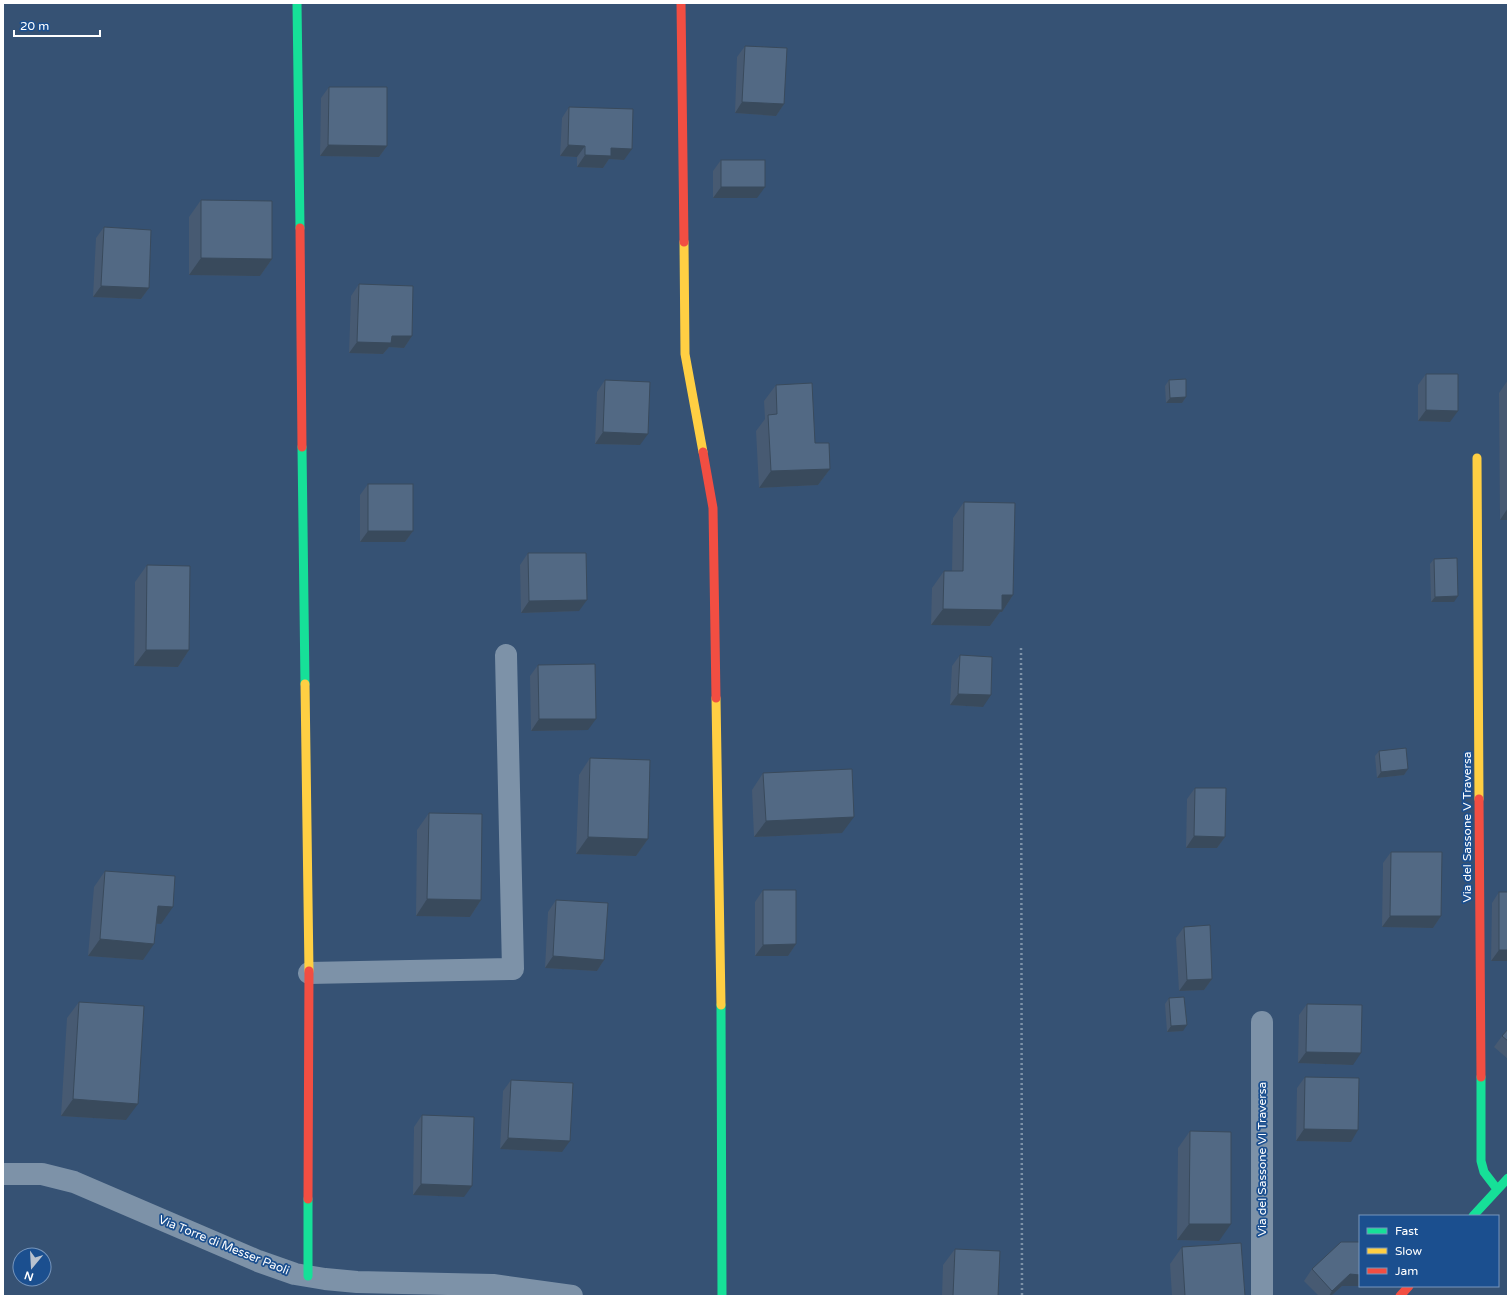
<svg xmlns="http://www.w3.org/2000/svg" width="1511" height="1299" viewBox="0 0 1511 1299" font-family="'Varela Round',sans-serif">
  <style>
    .lines { fill: none; stroke-linecap: round; stroke-linejoin: round }
    .path { stroke: #7d92a8; stroke-width: 2.5; stroke-dasharray: 2 3; stroke-linecap: butt }
    .street { stroke: #7d92a8; stroke-width: 22 }
    .fast { stroke: #16e098; stroke-width: 9 }
    .slow { stroke: #ffcf43; stroke-width: 9 }
    .jam { stroke: #f24e42; stroke-width: 9 }
    .wall { fill: #475a72 }
    .shaded-wall { fill: #394a5c }
    .building { fill: #526984; stroke: #394a5c }
    .labels { text-anchor: middle; stroke-width: 3.5; stroke-linejoin: round; paint-order: stroke }
    .street-label { font-size: 12px; fill: #fff; stroke: #1b4f8f }
  </style>
  <rect width="100%" height="100%" fill="#365274"/>
  <g class="lines">
    <path class="path" d="M1021 648 1022 1296"/>
    <g class="street">
      <path d="M309 973 513 969 506 655"/>
      <path d="M1262 1022V1296"/>
      <path d="M3 1174H42L74 1182 258 1261 295 1274 325 1279 357 1282 493 1285 572 1296"/>
    </g>
    <g class="fast">
      <path d="M297 3 300 228"/>
      <path d="M302 447 305 684"/>
      <path d="M721 1005 722 1296"/>
      <path d="M1481 1077V1161L1484 1172 1497 1189"/>
      <path d="M1473 1216 1508 1178"/>
      <path d="M308 1276V1199"/>
    </g>
    <g class="slow">
      <path d="M684 242 685 354 703 452"/>
      <path d="M1477 458 1479 799"/>
      <path d="M305 684 309 971"/>
      <path d="M716 698 721 1005"/>
    </g>
    <g class="jam">
      <path d="M681 3 684 242"/>
      <path d="M300 228 302 447"/>
      <path d="M703 452 713 508 716 698"/>
      <path d="M1479 799 1481 1077"/>
      <path d="M308 1199 309 971"/>
      <path d="M1400 1296 1409 1286"/>
    </g>
  </g>
  <g class="wall">
    <path d="M745 46 784 104 776 116 735 113 737 57Z"/>
    <path d="M329 87 387 146 379 157 320 156 321 98Z"/>
    <path d="M569 107 624 160 609 159 603 168 577 167V157L560 156 562 118Z"/>
    <path d="M721 160 757 198H713V171Z"/>
    <path d="M201 200 272 259 260 276 189 275V217Z"/>
    <path d="M104 227 149 288 141 299 93 297 96 238Z"/>
    <path d="M359 284 412 336 404 348 389 347 383 354 349 353 351 296Z"/>
    <path d="M1426 374 1450 422 1418 421V385Z"/>
    <path d="M605 380 640 445 595 444 597 392Z"/>
    <path d="M1169 380 1186 397 1182 403H1166L1165 386Z"/>
    <path d="M1508 380V520H1500L1499 393Z"/>
    <path d="M776 385 815 443 830 469 818 485 759 488 756 431 765 419 764 401Z"/>
    <path d="M368 484 413 531 405 542H360V495Z"/>
    <path d="M964 502 1013 595 1002 612H1000L990 626 931 625 932 588 944 571H952L953 518Z"/>
    <path d="M528 553 579 611 521 613 520 565Z"/>
    <path d="M1434 559 1454 602H1431L1430 564Z"/>
    <path d="M147 565 189 650 178 667 134 666 135 582Z"/>
    <path d="M960 655 983 707 950 705 952 666Z"/>
    <path d="M538 665 588 730 531 731 530 676Z"/>
    <path d="M1379 751 1408 769 1404 775 1377 778 1375 756Z"/>
    <path d="M590 758 648 839 636 856 576 854 579 775Z"/>
    <path d="M763 773 842 833 754 837 752 790Z"/>
    <path d="M1195 788 1225 837 1217 848H1186L1187 799Z"/>
    <path d="M429 813 481 900 470 917 416 916 417 830Z"/>
    <path d="M1391 852 1441 916 1433 928 1382 927 1383 863Z"/>
    <path d="M105 871 161 924H156L143 960 88 956 94 887Z"/>
    <path d="M763 890 796 944 788 956H755V902Z"/>
    <path d="M1499 892H1508V961H1491L1492 903Z"/>
    <path d="M556 900 604 960 597 971 545 968 548 912Z"/>
    <path d="M1184 927 1212 979 1204 990 1179 991 1176 938Z"/>
    <path d="M1169 998 1183 1031 1167 1032 1165 1004Z"/>
    <path d="M79 1002 126 1120 61 1116 67 1018Z"/>
    <path d="M1307 1004 1353 1065 1298 1063 1299 1015Z"/>
    <path d="M1508 1029V1059L1494 1047 1502 1036Z"/>
    <path d="M1305 1077 1351 1142 1296 1141 1297 1088Z"/>
    <path d="M511 1080 562 1152 500 1149 503 1091Z"/>
    <path d="M422 1115 464 1197 413 1195 414 1127Z"/>
    <path d="M1190 1131 1219 1241 1177 1240 1178 1148Z"/>
    <path d="M1182 1247 1245 1296H1172L1170 1264Z"/>
    <path d="M955 1249 998 1296H942L943 1265Z"/>
    <path d="M1312 1269 1362 1286H1342L1331 1296H1319L1304 1281Z"/>
  </g>
  <g class="shaded-wall">
    <path d="M742 102 784 104 776 116 735 113Z"/>
    <path d="M328 145 387 146 379 157 320 156Z"/>
    <path d="M568 145 585 146 577 157 560 156Z"/>
    <path d="M611 148 632 149 624 160 609 159 603 168 577 167 585 155Z"/>
    <path d="M721 187H765L757 198H713Z"/>
    <path d="M201 258 272 259 260 276 189 275Z"/>
    <path d="M101 286 149 288 141 299 93 297Z"/>
    <path d="M392 336H412L404 348 389 347 383 354 349 353 357 342Z"/>
    <path d="M1186 397 1182 403H1166L1170 398Z"/>
    <path d="M1426 410 1458 411 1450 422 1418 421Z"/>
    <path d="M603 432 648 434 640 445 595 444Z"/>
    <path d="M830 469 818 485 759 488 771 471Z"/>
    <path d="M1508 508V520H1500Z"/>
    <path d="M368 531H413L405 542H360Z"/>
    <path d="M1002 595H1013L1002 612H1000L990 626 931 625 943 609Z"/>
    <path d="M1458 596 1454 602H1431L1435 597Z"/>
    <path d="M587 600 579 611 521 613 529 601Z"/>
    <path d="M146 650H189L178 667 134 666Z"/>
    <path d="M958 694 991 695 983 707 950 705Z"/>
    <path d="M539 719H596L588 730 531 731Z"/>
    <path d="M1408 769 1404 775 1377 778 1381 772Z"/>
    <path d="M854 817 842 833 754 837 766 821Z"/>
    <path d="M1194 836 1225 837 1217 848H1186Z"/>
    <path d="M588 837 648 839 636 856 576 854Z"/>
    <path d="M427 899 481 900 470 917 416 916Z"/>
    <path d="M158 906 173 907 161 924 146 923Z"/>
    <path d="M1390 916H1441L1433 928 1382 927Z"/>
    <path d="M100 939 154 944 143 960 88 956Z"/>
    <path d="M796 944 788 956H755L763 945Z"/>
    <path d="M1499 950H1508V961H1491Z"/>
    <path d="M553 956 604 960 597 971 545 968Z"/>
    <path d="M1212 979 1204 990 1179 991 1187 980Z"/>
    <path d="M1187 1025 1183 1031 1167 1032 1171 1026Z"/>
    <path d="M1306 1052 1361 1053 1353 1065 1298 1063Z"/>
    <path d="M73 1099 138 1104 126 1120 61 1116Z"/>
    <path d="M1304 1129 1358 1130 1351 1142 1296 1141Z"/>
    <path d="M508 1138 570 1141 562 1152 500 1149Z"/>
    <path d="M421 1184 472 1186 464 1197 413 1195Z"/>
    <path d="M1189 1224H1231L1219 1241 1177 1240Z"/>
    <path d="M1350 1274 1360 1275V1286H1363H1342L1331 1296H1329L1332 1291Z"/>
  </g>
  <g class="building">
    <path d="M745 46 787 48 784 104 742 102Z"/>
    <path d="M329 87H387V146L328 145Z"/>
    <path d="M569 107 633 109 632 149 611 148V156L585 155V146L568 145Z"/>
    <rect x="721" y="160" width="44" height="27"/>
    <path d="M201 200 272 201V259L201 258Z"/>
    <path d="M104 227 151 230 149 288 101 286Z"/>
    <path d="M359 284 413 286 412 336H392L391 343 357 342Z"/>
    <path d="M1426 374H1458V411L1426 410Z"/>
    <path d="M1186 379V397L1170 398 1169 380Z"/>
    <path d="M605 380 650 382 648 434 603 432Z"/>
    <path d="M812 383 815 443H829L830 469 771 471 768 415 777 414 776 385Z"/>
    <rect x="368" y="484" width="45" height="47"/>
    <path d="M964 502 1015 503 1013 595H1002V610L943 609 944 571H963Z"/>
    <path d="M528 553H586L587 600 529 601Z"/>
    <path d="M1457 558 1458 596 1435 597 1434 559Z"/>
    <path d="M147 565 190 566 189 650H146Z"/>
    <path d="M960 655 992 657 991 695 958 694Z"/>
    <path d="M595 664 596 719H539L538 665Z"/>
    <path d="M1406 748 1408 769 1381 772 1379 751Z"/>
    <path d="M590 758 650 760 648 839 588 837Z"/>
    <path d="M852 769 854 817 766 821 763 773Z"/>
    <path d="M1195 788H1226L1225 837 1194 836Z"/>
    <path d="M429 813 482 814 481 900 427 899Z"/>
    <path d="M1391 852H1442L1441 916H1390Z"/>
    <path d="M105 871 175 876 173 907 158 906 154 944 100 939Z"/>
    <path d="M763 890H796V944L763 945Z"/>
    <rect x="1499" y="892" width="9" height="58"/>
    <path d="M556 900 608 903 604 960 553 956Z"/>
    <path d="M1210 925 1212 979 1187 980 1184 927Z"/>
    <path d="M1184 997 1187 1025 1171 1026 1169 998Z"/>
    <path d="M79 1002 144 1006 138 1104 73 1099Z"/>
    <path d="M1307 1004 1362 1005 1361 1053 1306 1052Z"/>
    <path d="M1508 1029V1041L1502 1036Z"/>
    <path d="M1305 1077 1359 1078 1358 1130 1304 1129Z"/>
    <path d="M511 1080 573 1083 570 1141 508 1138Z"/>
    <path d="M422 1115 474 1117 472 1186 421 1184Z"/>
    <path d="M1190 1131 1231 1132V1224H1189Z"/>
    <path d="M1341 1242H1360V1275L1350 1274 1332 1291 1312 1269Z"/>
    <path d="M1241 1243 1245 1296H1185L1182 1247Z"/>
    <path d="M955 1249 1000 1251 998 1296H953Z"/>
  </g>
  <g class="labels">
    <g class="street-label">
      <text transform="translate(1467 827) rotate(-90)" y="4">Via del Sassone V Traversa</text>
      <text transform="translate(1262 1159) rotate(-90)" y="4">Via del Sassone VI Traversa</text>
      <text transform="translate(224 1245) rotate(22)" y="4">Via Torre di Messer Paoli</text>
    </g>
  </g>
  <rect width="1511" height="1299" fill="none" stroke="#ffffff" stroke-width="8"/>
  <rect x="1359" y="1215" width="140" height="72" fill="#1b4f8f" stroke="#7695bc"/>
  <rect x="1367" y="1228" width="20" height="6" fill="#16e098" stroke="#7695bc"/>
  <text x="1395" y="1235" font-size="12" fill="#ffffff">Fast</text>
  <rect x="1367" y="1248" width="20" height="6" fill="#ffcf43" stroke="#7695bc"/>
  <text x="1395" y="1255" font-size="12" fill="#ffffff">Slow</text>
  <rect x="1367" y="1268" width="20" height="6" fill="#f24e42" stroke="#7695bc"/>
  <text x="1395" y="1275" font-size="12" fill="#ffffff">Jam</text>
  <g transform="translate(32 1267) rotate(198)"><circle r="19" fill="#1b4f8f" stroke="#7695bc"/>
  <path d="M0-3L7 15L0 10L-7 15Z" fill="#b9c2ce"/>
  <text y="-6" font-size="11" font-weight="bold" text-anchor="middle" fill="#ffffff">N</text>
  </g>
  <path d="M14 30v6h86v-6" fill="none" stroke="#ffffff" stroke-width="2"/>
  <text x="20" y="30" font-size="12" fill="#ffffff" stroke="#1b4f8f" stroke-width="3" paint-order="stroke">20 m</text>
</svg>
